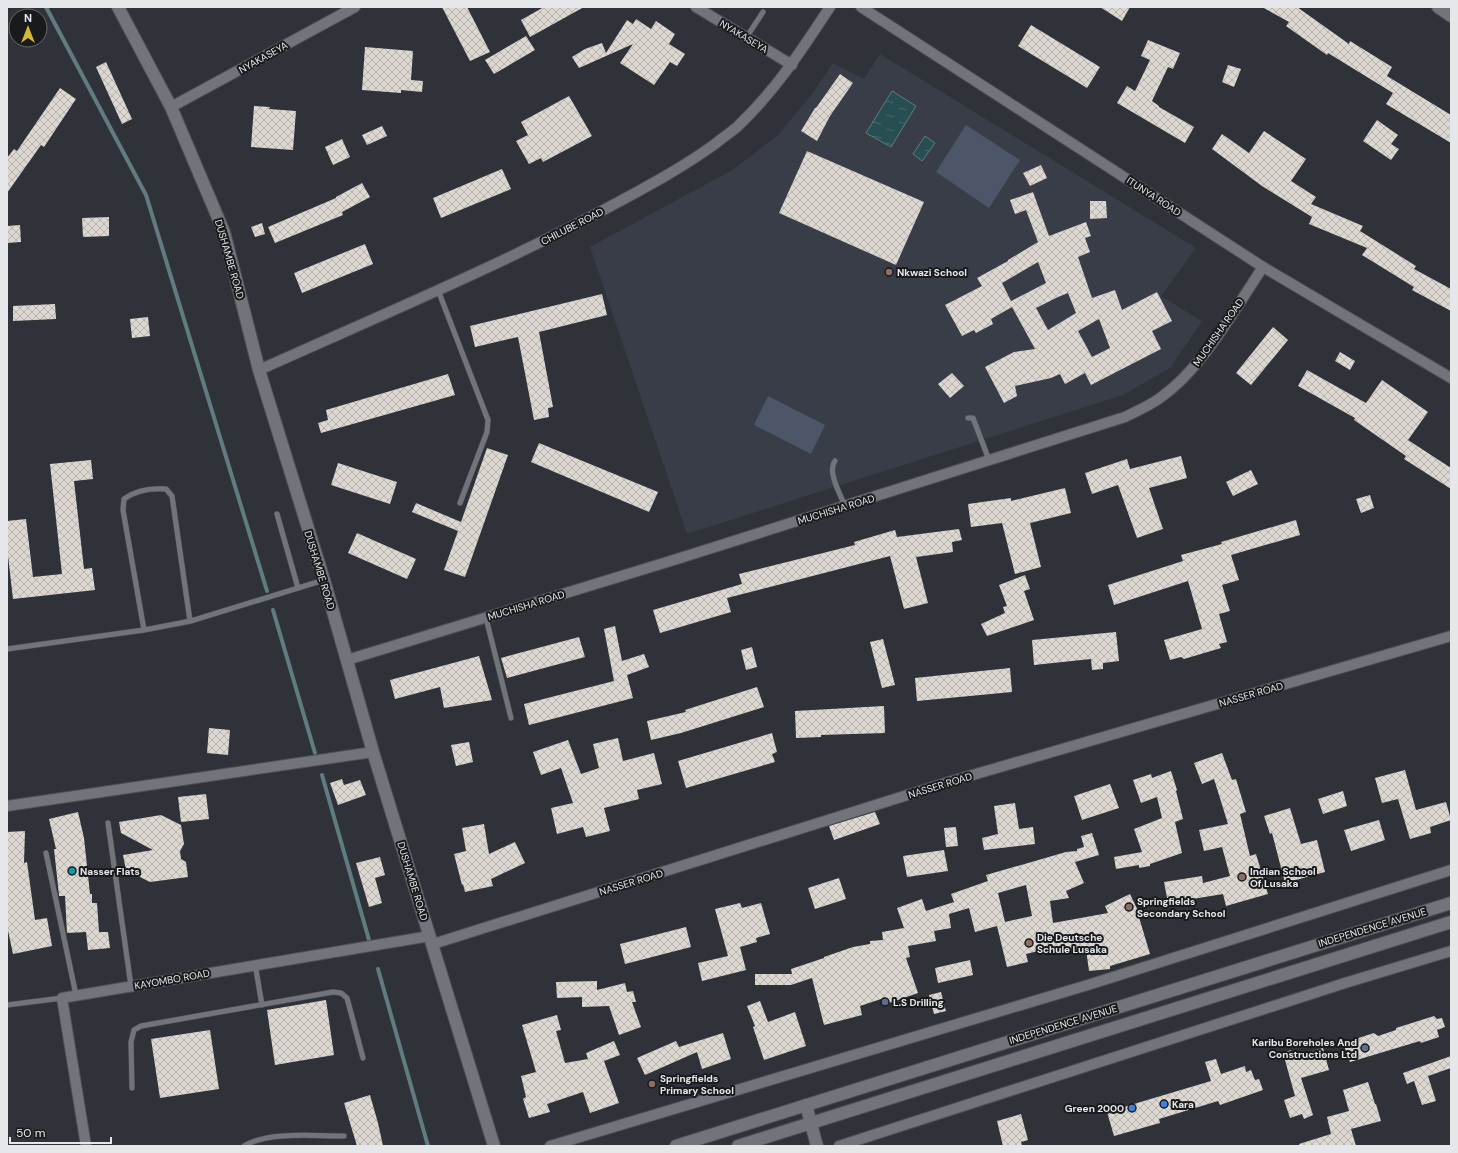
<svg xmlns="http://www.w3.org/2000/svg" width="1458" height="1153" viewBox="0 0 1458 1153" font-family="'DM Sans',sans-serif">
  <style>
    .built { fill: #383d48 }
    .pitch { fill: #4d5668 }
    .water { fill: url(#water-ripples); stroke: #607c81 }
    .lines { fill: none; stroke-linecap: round; stroke-linejoin: round }
    .stream { stroke: #607c81; stroke-width: 4 }
    .building { fill: url(#building-cross-hatch); fill-rule: evenodd }
    .lane-casing { stroke: #4d4f54; stroke-width: 6 }
    .street-casing { stroke: #4d4f54; stroke-width: 12 }
    .secondary-casing { stroke: #4d4f54; stroke-width: 14 }
    .lane { stroke: #71747b; stroke-width: 5 }
    .street { stroke: #71747b; stroke-width: 10 }
    .secondary { stroke: #71747b; stroke-width: 12 }
    .education-dot { fill: #8d6e63; stroke: #191a1c; stroke-width: 1.5 }
    .culture-dot { fill: #0f9aa8; stroke: #191a1c; stroke-width: 1.5 }
    .service-dot { fill: #5c6f8a; stroke: #191a1c; stroke-width: 1.5 }
    .shop-dot { fill: #3f7fe0; stroke: #191a1c; stroke-width: 1.5 }
    .labels { text-anchor: middle; stroke-width: 4; stroke-linejoin: round; paint-order: stroke }
    .street-label { font-size: 10px; fill: #e5e7eb; stroke: #191a1c }
    .poi-label { font-size: 10px; font-weight: bold; fill: #e5e7eb; stroke: #191a1c; text-anchor: start }
  </style>
  <defs>
    <pattern id="water-ripples" width="26" height="14" patternUnits="userSpaceOnUse"><rect width="26" height="14" fill="#274e53"/><path d="M2 4q2-2 4 0t4 0M15 11q2-2 4 0t4 0" fill="none" stroke="#46686c"/></pattern>
    <pattern id="building-cross-hatch" width="8" height="8" patternUnits="userSpaceOnUse"><rect width="8" height="8" fill="#ddd7d1"/><path d="M0 0l8 8M0 8l8-8" fill="none" stroke="#b7b2ae"/></pattern>
  </defs>
  <rect width="100%" height="100%" fill="#2f3238"/>
  <path class="built" d="M880 54 1196 248 1161 296 1202 321 1170 368 1123 395 687 534 590 247 734 169 779 134 812 94 833 63 864 79Z"/>
  <g class="pitch">
    <path d="M966 125 1020 160 989 208 936 172Z"/>
    <path d="M768 396 825 425 811 454 754 425Z"/>
  </g>
  <g class="water">
    <path d="M892 91 916 106 891 147 866 133Z"/>
    <path d="M925 136 935 143 922 161 913 154Z"/>
  </g>
  <g class="lines">
    <g class="stream">
      <path d="M46 7 146 195 267 591"/>
      <path d="M273 610 315 753"/>
      <path d="M322 775 369 940"/>
      <path d="M378 969 428 1146"/>
    </g>
  </g>
  <g class="building">
    <path d="M442 7H467L490 52 470 61Z"/>
    <path d="M544 7H584L530 37 521 20Z"/>
    <path d="M1100 7H1130L1122 21Z"/>
    <path d="M1262 7H1297L1349 44 1350 41 1392 67 1387 76 1451 115V143L1386 104 1393 93 1328 53 1327 55 1286 26 1289 22Z"/>
    <path d="M636 19 651 29 656 21 675 34 669 44 685 54 677 66 670 62 654 85 620 63 633 44 579 68 572 57 585 49 602 43 606 53 627 20 633 24Z"/>
    <path d="M1031 25 1100 67 1087 88 1018 46Z"/>
    <path d="M526 36 535 50 494 74 485 60Z"/>
    <path d="M1148 40 1180 53 1173 69 1168 67 1152 101 1159 106V107L1194 127 1185 143 1117 103 1127 86 1135 91 1150 60 1141 56Z"/>
    <path d="M365 47 413 51 411 80 423 81 422 92 401 90V93L362 90Z"/>
    <path d="M106 62 132 119 122 124 96 67Z"/>
    <path d="M1228 65 1241 69 1234 87 1222 82Z"/>
    <path d="M840 74 853 83 830 116 817 141 801 131 815 108H816Z"/>
    <path d="M60 88 76 99 44 147 41 145 7 193V158L14 149 17 151Z"/>
    <path d="M569 96 592 136 543 162 541 158 529 164 516 141 528 135 521 122Z"/>
    <path d="M254 106 270 107 269 109 296 111 293 150 251 147Z"/>
    <path d="M1377 120 1398 135 1391 144 1399 149 1391 160 1363 141Z"/>
    <path d="M382 126 387 136 367 145 362 135Z"/>
    <path d="M1264 131 1306 159 1291 181 1316 197 1311 204 1363 226 1360 231 1416 266 1414 269 1451 289V311L1412 290 1414 287 1362 255 1367 248 1309 224 1312 217 1262 186 1212 149 1222 134 1249 153Z"/>
    <path d="M342 139 350 157 333 165 325 147Z"/>
    <path d="M807 151 924 202 896 265 779 213Z"/>
    <path d="M1041 165 1047 178 1030 186 1023 173Z"/>
    <path d="M502 169 511 189 441 218 433 198Z"/>
    <path d="M362 183 370 197 342 212 343 215 275 243 268 227 336 198V197Z"/>
    <path d="M1033 192 1049 236 1086 222 1091 236 1085 238 1090 252 1078 257 1092 298 1115 290 1122 310 1157 292 1172 321 1152 331 1161 349 1091 385 1085 373 1065 384 1060 374 1051 378 1015 386 1017 396 1004 403 985 367 1014 352 1035 349 1012 307 991 319 993 324 976 333 974 330 962 336 945 305 982 286 977 278 1008 261V260L1038 242 1026 210 1015 214 1010 200ZM1038 262 1046 283 1011 301 1002 283ZM1068 293 1076 313 1048 330 1036 308 1058 297ZM1099 319 1110 348 1092 357 1078 331Z"/>
    <path d="M1090 201H1106L1107 218 1090 219Z"/>
    <path d="M109 217V236L83 237 82 218Z"/>
    <path d="M262 223 265 234 255 237 251 227Z"/>
    <path d="M20 225 21 242 7 243V226Z"/>
    <path d="M365 244 373 264 302 293 294 273Z"/>
    <path d="M602 294 607 315 539 332 553 407 548 408 549 417 534 420 518 337 475 347 470 326Z"/>
    <path d="M55 304 56 319 13 321V306Z"/>
    <path d="M148 317 150 336 132 338 130 319Z"/>
    <path d="M1273 327 1288 340 1251 385 1236 373Z"/>
    <path d="M1340 352 1355 361 1350 370 1335 361Z"/>
    <path d="M1307 370 1366 403 1382 380 1428 412 1408 440 1451 468V489L1404 459 1406 456 1354 420 1355 418 1298 386Z"/>
    <path d="M952 373 964 386 950 398 938 384Z"/>
    <path d="M448 374 455 395 321 433 318 423 328 420 326 410Z"/>
    <path d="M539 443 658 492 649 512 531 462Z"/>
    <path d="M487 448 508 455 465 577 444 570 458 531 412 512 416 503 461 522Z"/>
    <path d="M1181 456 1187 478 1149 488 1163 529 1137 538 1118 485 1092 494 1085 473 1127 459 1130 469Z"/>
    <path d="M91 460 93 479 74 481 84 569 92 568 95 590 13 599 7 547V521L26 519 33 577 62 574 50 464Z"/>
    <path d="M338 463 397 482 390 504 331 485Z"/>
    <path d="M1251 470 1258 484 1233 496 1226 482Z"/>
    <path d="M1065 488 1071 513 1030 523 1041 567 1015 574 1002 523 971 527 968 504 1011 498V501Z"/>
    <path d="M1370 495 1374 508 1361 513 1356 499Z"/>
    <path d="M1296 520 1300 535 1231 555 1239 580 1222 585 1230 611 1219 614 1227 642 1219 644 1221 648 1184 659 1181 657 1170 660 1164 640 1202 629 1188 581 1114 605 1108 585 1183 561 1181 555 1222 544 1221 542Z"/>
    <path d="M959 529 962 540 952 542 953 552 916 557 928 603 904 609 890 556 727 598 731 612 660 633 653 610 742 584 739 574 855 545 854 542 895 530 897 537Z"/>
    <path d="M357 533 416 559 407 579 348 553Z"/>
    <path d="M1025 575 1030 589 1024 591 1034 620 987 636 981 624 1005 613 1003 607 1007 606 999 585Z"/>
    <path d="M615 626 622 661 644 654 649 667 627 675 633 698 529 725 524 704 614 681 604 629Z"/>
    <path d="M1116 632 1119 661 1103 663V669L1092 670 1091 659 1034 665 1032 640Z"/>
    <path d="M579 637 585 657 507 678 501 658Z"/>
    <path d="M883 639 895 685 882 688 870 642Z"/>
    <path d="M752 647 757 667 746 670 741 650Z"/>
    <path d="M479 656 492 700 444 708 440 687 395 699 390 680Z"/>
    <path d="M1010 668 1012 692 917 701 915 678Z"/>
    <path d="M757 687 764 707 681 733 651 740 647 721 686 712 685 710Z"/>
    <path d="M884 706 885 733 821 735V737L796 738 795 711Z"/>
    <path d="M209 728 230 730 228 755 207 753Z"/>
    <path d="M772 733 777 752 772 754 775 762 686 788 678 761Z"/>
    <path d="M618 738 623 761 654 753 662 784 637 790 639 799 604 808 610 831 586 837 583 827 557 834 551 808 573 803 561 768 541 775 533 752 568 740 581 774 599 768 593 744Z"/>
    <path d="M469 742 473 762 456 766 451 745Z"/>
    <path d="M1222 753 1232 780 1236 779 1246 812 1240 814 1250 856 1256 854 1268 894 1226 906 1223 894 1168 903 1164 882 1202 876 1203 883 1230 876 1222 847 1204 851 1199 830 1228 824 1214 779 1202 784 1194 763Z"/>
    <path d="M1405 770 1416 810 1446 802 1451 820 1430 827 1431 833 1410 839 1398 799 1382 803 1375 778Z"/>
    <path d="M1171 771 1177 790 1176 791 1183 819 1175 822 1182 853 1150 864V866L1139 868V865L1116 869 1114 857 1142 852 1134 829 1162 818 1157 797 1141 803 1133 780 1151 774 1152 778Z"/>
    <path d="M342 779 344 785 360 780 366 795 338 805 330 783Z"/>
    <path d="M1110 784 1119 808 1082 820 1074 796Z"/>
    <path d="M1343 791 1347 806 1323 814 1318 799Z"/>
    <path d="M206 794 209 819 181 822 178 797Z"/>
    <path d="M1015 803 1019 829 1033 827 1035 844 984 850 982 838 998 834 994 806Z"/>
    <path d="M1290 808 1301 844 1317 840 1325 872 1285 883 1272 833 1270 834 1264 816Z"/>
    <path d="M78 812 84 838 90 894H92V903H97L99 932H108L110 948 88 950 86 932 67 933 65 896H59V895L54 849H56L49 819Z"/>
    <path d="M875 812 880 824 834 840 829 826Z"/>
    <path d="M161 815 181 825 184 844 180 851 181 859 186 862 188 877 150 882 126 870 123 855 153 850 121 833 119 822Z"/>
    <path d="M1379 820 1385 840 1351 851 1344 830Z"/>
    <path d="M484 824 489 854 515 842 525 863 491 879 493 886 465 892 463 884 462 885 454 854 466 851 462 828Z"/>
    <path d="M956 827 958 846 946 847 944 828Z"/>
    <path d="M25 831 24 863 27 862 35 920 47 918 52 946 13 954 7 926V832Z"/>
    <path d="M1092 833 1099 855 1075 862 1084 883 1066 891 1069 898 1050 901 1053 923 1108 913 1105 906 1130 894 1139 913 1138 914 1150 954 1110 966V969L1089 971 1086 949 1057 954 1055 947 1026 954 1028 962 1007 967 997 926 975 932 969 908 949 914 951 928 934 931 936 941 908 946 910 957 906 958 918 993 886 1004 884 998 860 1006 862 1015 824 1025 812 978 791 985H755V974H792L791 969 824 958V957L853 947 870 944V941L883 940 882 932 904 928 897 908 922 899 926 911 954 902 951 894 988 881 986 875 1066 852 1077 851V849L1084 847 1081 836ZM1026 885 1032 916 1005 922 998 893Z"/>
    <path d="M944 850 948 871 907 877 903 856Z"/>
    <path d="M380 857 385 875 375 878 382 903 369 907 356 863Z"/>
    <path d="M839 878 846 899 815 909 808 888Z"/>
    <path d="M740 903 742 908 761 903 770 934 756 938 757 942 740 947 746 970 702 981 698 963 728 956 715 909Z"/>
    <path d="M686 927 691 947 625 964 620 944Z"/>
    <path d="M970 960 973 975 938 983 935 968Z"/>
    <path d="M597 981V990L625 983 627 992 633 991 636 1002H632L641 1027 619 1035 609 1006 582 1007V997L557 998 556 982Z"/>
    <path d="M941 992 946 1011 934 1014 929 995Z"/>
    <path d="M326 1000 334 1055 275 1065 267 1010Z"/>
    <path d="M760 1001 768 1022 795 1012 806 1046 764 1060 753 1027 755 1026 747 1006Z"/>
    <path d="M557 1015 561 1030 556 1031 565 1063 588 1059 586 1053 614 1041 620 1055 604 1061 619 1103 590 1113 583 1092 547 1104 550 1112 529 1118 523 1099 526 1097 521 1076 536 1072 522 1025Z"/>
    <path d="M1434 1016 1437 1019 1442 1018 1445 1027 1437 1030 1439 1037 1421 1043 1420 1041 1350 1062 1343 1043 1374 1033 1378 1036 1396 1030V1028Z"/>
    <path d="M210 1030 219 1089 160 1098 151 1039Z"/>
    <path d="M723 1033 731 1059 702 1069 697 1052 645 1075 637 1058 676 1041 679 1047Z"/>
    <path d="M1323 1048 1329 1070 1301 1078 1313 1115 1304 1119 1302 1114 1290 1118 1284 1100 1295 1096 1283 1053 1291 1050 1293 1057Z"/>
    <path d="M1451 1056V1068L1428 1076 1436 1101 1422 1105 1414 1081 1407 1084 1403 1073Z"/>
    <path d="M1216 1059 1221 1074 1245 1066 1246 1072 1251 1070 1255 1080 1259 1079 1263 1090 1220 1105 1218 1101 1159 1119 1160 1123 1114 1136 1107 1112 1211 1081 1205 1062Z"/>
    <path d="M1368 1082 1375 1104H1376L1381 1121 1351 1129 1356 1146H1300L1299 1144 1331 1134 1327 1117 1349 1111 1343 1090Z"/>
    <path d="M370 1095 378 1123 383 1146H357L344 1103Z"/>
    <path d="M1021 1114 1028 1140 1021 1142 1022 1146H1003L997 1121Z"/>
  </g>
  <g class="lines">
    <defs>
      <g id="lane">
        <path d="M746 38 763 12"/>
        <path d="M438 290 488 420 487 432 460 503"/>
        <path d="M968 418H973L989 460"/>
        <path d="M835 461C827 471 840 494 845 506"/>
        <path d="M277 514 298 588"/>
        <path d="M486 618 511 718"/>
        <path d="M144 630 123 510 124 499C136 490 151 488 166 489L172 496 190 621"/>
        <path d="M7 649 144 630 191 621 324 580"/>
        <path d="M108 823 131 986"/>
        <path d="M46 853 76 995"/>
        <path d="M255 964 262 1005"/>
        <path d="M7 1005 62 998"/>
        <path d="M132 1088 131 1042 134 1030 141 1026 333 992 341 993 347 998 363 1058"/>
        <path d="M244 1146C268 1131 316 1136 344 1136"/>
      </g>
      <g id="street">
        <path d="M696 7 792 65"/>
        <path d="M861 7 1263 267 1451 378"/>
        <path d="M171 107 355 7"/>
        <path d="M259 370C377 317 497 267 611 206 646 187 682 168 715 144 722 138 730 133 737 127 776 90 801 51 830 7"/>
        <path d="M347 660 677 559 1125 417C1137 411 1149 406 1160 398 1203 368 1234 310 1263 267"/>
        <path d="M7 806 373 752"/>
        <path d="M433 944 952 781 1451 636"/>
        <path d="M86 1146 62 998 430 936"/>
        <path d="M550 1146 1091 984 1451 870"/>
        <path d="M839 1146 1345 983 1451 951"/>
      </g>
      <g id="secondary">
        <path d="M118 7 171 107 224 232 259 370 324 580 373 752 494 1146"/>
        <path d="M1438 7 1451 16"/>
        <path d="M806 1105 817 1146"/>
        <path d="M676 1146 1451 903"/>
        <path d="M738 1146 1451 922"/>
      </g>
    </defs>
    <use href="#lane" class="lane-casing"/>
    <use href="#street" class="street-casing"/>
    <use href="#secondary" class="secondary-casing"/>
    <use href="#lane" class="lane"/>
    <use href="#street" class="street"/>
    <use href="#secondary" class="secondary"/>
  </g>
  <g class="education-dot">
    <circle cx="889" cy="272" r="4"/>
    <circle cx="1242" cy="877" r="4"/>
    <circle cx="1129" cy="907" r="4"/>
    <circle cx="1029" cy="943" r="4"/>
    <circle cx="652" cy="1084" r="4"/>
  </g>
  <circle class="culture-dot" cx="72" cy="871" r="4"/>
  <g class="service-dot">
    <circle cx="885" cy="1002" r="4"/>
    <circle cx="1365" cy="1048" r="4"/>
  </g>
  <g class="shop-dot">
    <circle cx="1164" cy="1104" r="4"/>
    <circle cx="1132" cy="1108" r="4"/>
  </g>
  <g class="labels">
    <g class="street-label">
      <text transform="translate(744 36) rotate(31)" y="4">NYAKASEYA</text>
      <text transform="translate(263 57) rotate(-29)" y="4">NYAKASEYA</text>
      <text transform="translate(1154 196) rotate(33)" y="4">ITUNYA ROAD</text>
      <text transform="translate(572 226) rotate(-27)" y="4">CHILUBE ROAD</text>
      <text transform="translate(230 259) rotate(74)" y="4">DUSHAMBE ROAD</text>
      <text transform="translate(1218 332) rotate(-55)" y="4">MUCHISHA ROAD</text>
      <text transform="translate(836 509) rotate(-17)" y="4">MUCHISHA ROAD</text>
      <text transform="translate(320 570) rotate(73)" y="4">DUSHAMBE ROAD</text>
      <text transform="translate(526 605) rotate(-17)" y="4">MUCHISHA ROAD</text>
      <text transform="translate(1251 694) rotate(-16)" y="4">NASSER ROAD</text>
      <text transform="translate(940 785) rotate(-17)" y="4">NASSER ROAD</text>
      <text transform="translate(413 881) rotate(73)" y="4">DUSHAMBE ROAD</text>
      <text transform="translate(631 882) rotate(-17)" y="4">NASSER ROAD</text>
      <text transform="translate(1372 927) rotate(-17)" y="4">INDEPENDENCE AVENUE</text>
      <text transform="translate(172 979) rotate(-10)" y="4">KAYOMBO ROAD</text>
      <text transform="translate(1063 1024) rotate(-17)" y="4">INDEPENDENCE AVENUE</text>
    </g>
    <g class="poi-label">
      <text x="897" y="276">Nkwazi School</text>
      <text x="80" y="875">Nasser Flats</text>
      <text x="1250" y="875">Indian School<tspan x="1250" dy="12">Of Lusaka</tspan></text>
      <text x="1137" y="905">Springfields<tspan x="1137" dy="12">Secondary School</tspan></text>
      <text x="1037" y="941">Die Deutsche<tspan x="1037" dy="12">Schule Lusaka</tspan></text>
      <text x="893" y="1006">L.S Drilling</text>
      <text x="1357" y="1046" text-anchor="end">Karibu Boreholes And<tspan x="1357" dy="12">Constructions Ltd</tspan></text>
      <text x="660" y="1082">Springfields<tspan x="660" dy="12">Primary School</tspan></text>
      <text x="1172" y="1108">Kara</text>
      <text x="1124" y="1112" text-anchor="end">Green 2000</text>
    </g>
  </g>
  <rect width="1458" height="1153" fill="none" stroke="#e5e7eb" stroke-width="16"/>
  <g transform="translate(28 28)"><circle r="19" fill="#191a1c" stroke="#6b6c6f"/>
  <path d="M0-3L7 15L0 10L-7 15Z" fill="#d6b534"/>
  <text y="-6" font-size="11" font-weight="bold" text-anchor="middle" fill="#e5e7eb">N</text>
  </g>
  <path d="M10 1137v6h101v-6" fill="none" stroke="#e5e7eb" stroke-width="2"/>
  <text x="16" y="1137" font-size="12" fill="#e5e7eb" stroke="#191a1c" stroke-width="3" paint-order="stroke">50 m</text>
</svg>
